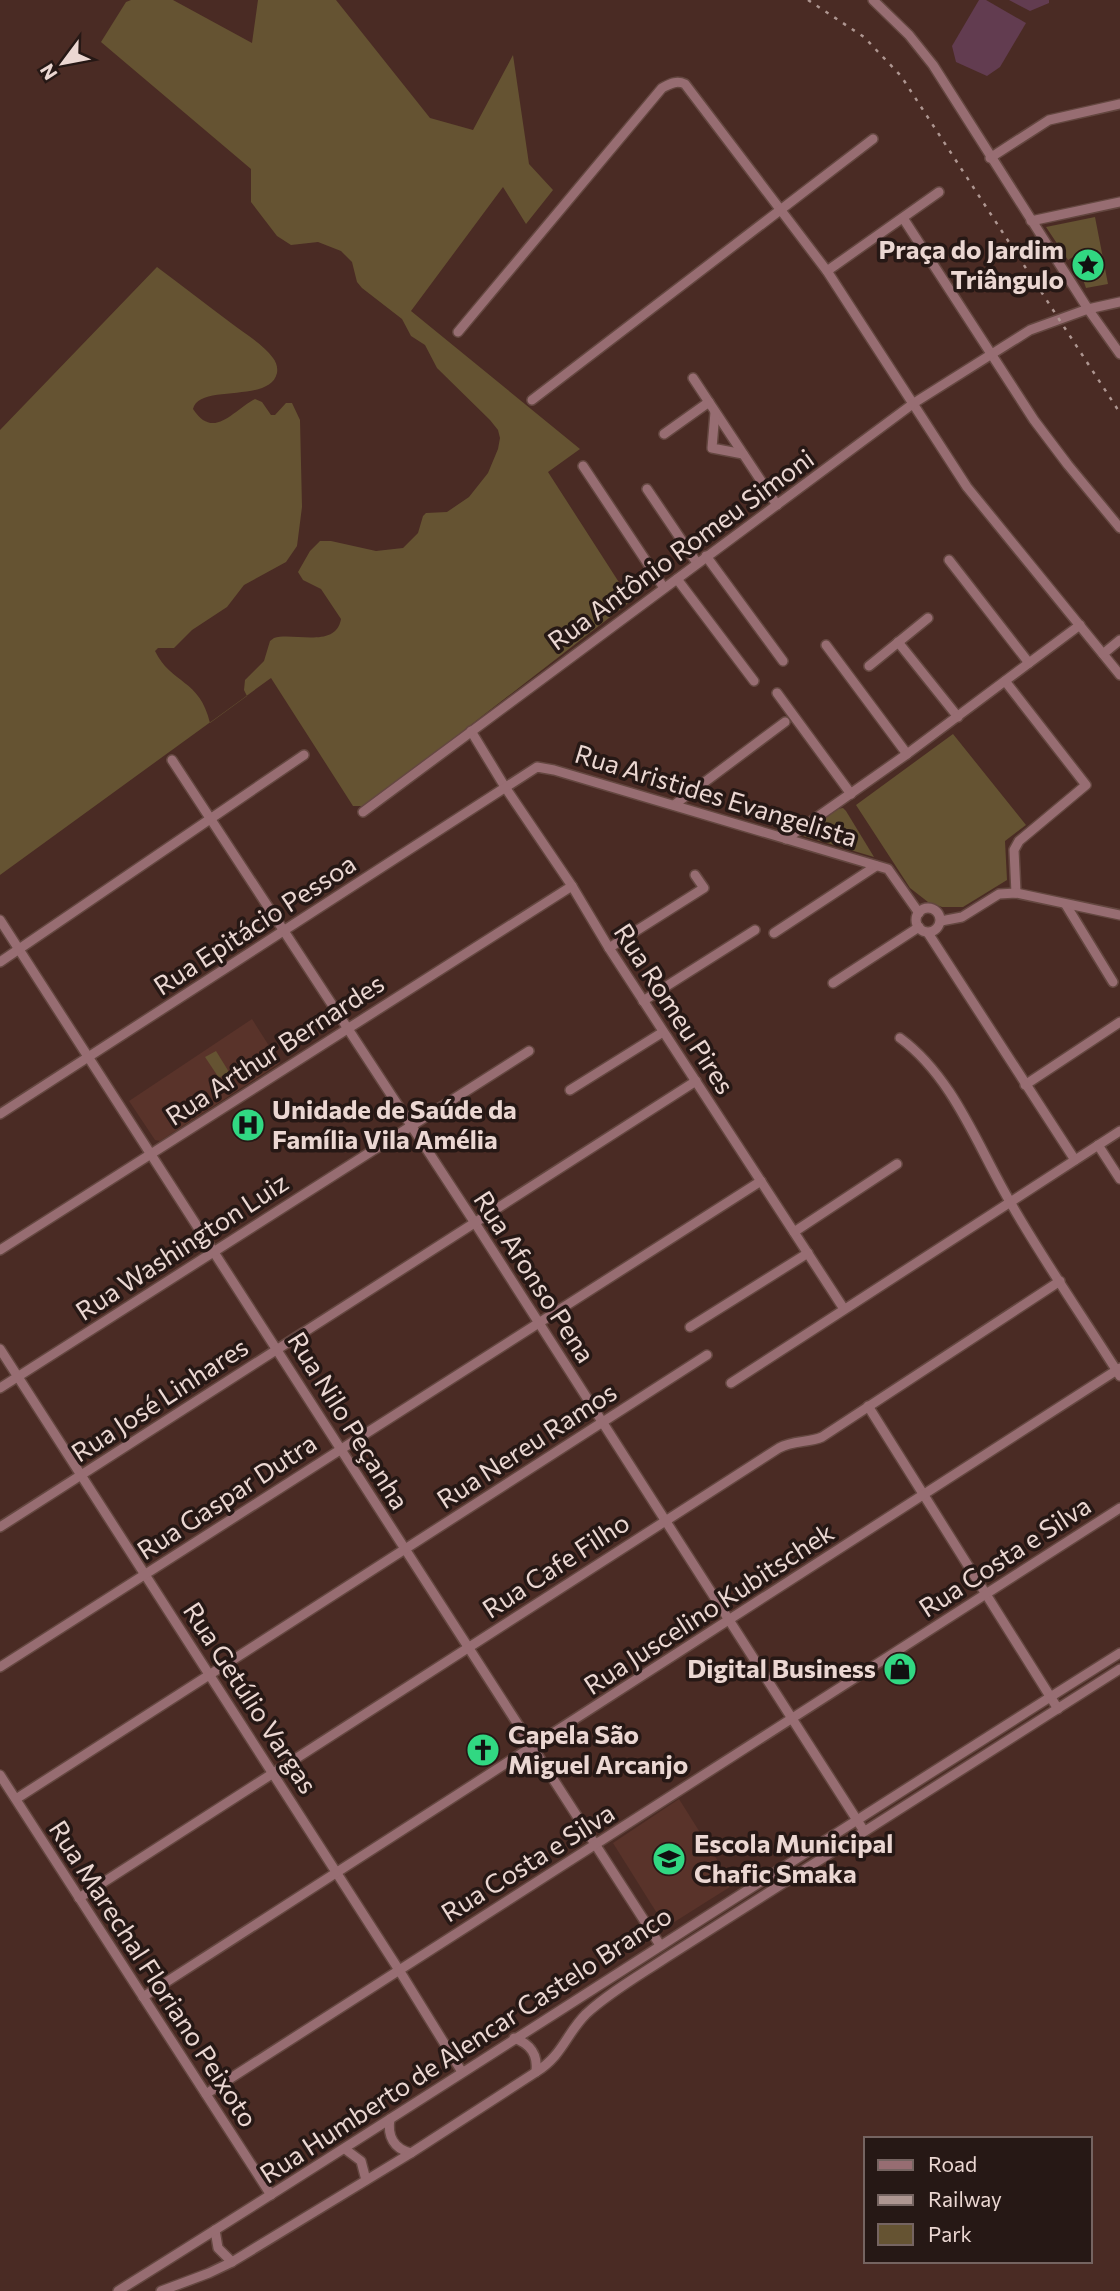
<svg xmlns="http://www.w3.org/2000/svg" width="1120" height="2291" viewBox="0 0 1120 2291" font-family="Commissioner,sans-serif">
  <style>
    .built { fill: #59332a }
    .green { fill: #655332 }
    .water { fill: #623c50 }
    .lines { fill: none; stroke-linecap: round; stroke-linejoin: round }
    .minor-casing { stroke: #644740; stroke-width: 12 }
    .minor { stroke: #976d72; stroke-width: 9 }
    .rail { stroke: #ae9691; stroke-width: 2.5; stroke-dasharray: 3.5 7; stroke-linecap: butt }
    .labels { text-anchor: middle; stroke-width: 7; stroke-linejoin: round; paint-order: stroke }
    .poi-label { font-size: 26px; font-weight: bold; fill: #ebd7d2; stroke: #261815; text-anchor: start }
    .street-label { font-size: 26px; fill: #ebd7d2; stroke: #261815 }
  </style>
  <rect width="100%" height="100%" fill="#4a2b24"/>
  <g class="built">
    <path d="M252 1019 280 1063 160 1141 155 1140 129 1101Z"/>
    <path d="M679 1799 733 1885 668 1926H665L613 1843Z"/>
  </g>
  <g class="green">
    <path d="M131 0H173L252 43 258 0H336L430 118 473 130 513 55 529 164 553 190 526 224 503 187 411 311 580 449 548 472 631 601 366 806H353L271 678 0 875V430L157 267C182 286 206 304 231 323 245 334 263 344 273 358 276 362 278 367 277 373 270 404 199 383 193 409 214 441 233 410 255 399L262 402 271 415H275L286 403H292L300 420 302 507 297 546 286 562 244 585 227 607 192 630 174 648H158L155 651C171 684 200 679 210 723L247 696 244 690 245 680 264 661 270 641 274 638C293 632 336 649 341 619L321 589 303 580 298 572 310 551 320 541H331L376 551 403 548 418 533 423 516 426 513 447 512 469 497 488 473 498 449 500 438 498 430 490 420 437 368 425 345 411 336 402 319 362 288 357 282 352 262 341 251 318 242 291 245 277 236 251 202V169L101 42 126 2Z"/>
    <path d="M1095 217 1108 284 1086 288 1075 256 1068 260 1046 227Z"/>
    <path d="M953 734 1026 825 1005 841 1007 880 963 907H942L928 902 910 888 856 805Z"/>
    <path d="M843 808 846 811 874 857 803 836 837 809Z"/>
    <path d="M216 1051 229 1072 219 1078 205 1057Z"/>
  </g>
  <g class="water">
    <path d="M979 0H986L1026 23 1000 67 987 76 956 62 952 46Z"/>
    <path d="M1009 0H1049V3L1030 11Z"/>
  </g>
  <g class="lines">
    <defs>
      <g id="minor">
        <path d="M873 0 909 35 933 65 1088 309 1120 354"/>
        <path d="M990 158 1049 120 1120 104"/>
        <path d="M903 218 1034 420 1068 465 1120 528"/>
        <path d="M1031 221 1120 202"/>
        <path d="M827 271 939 192"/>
        <path d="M458 332 662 88C670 84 676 80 685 84L827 271 967 487 1120 675"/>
        <path d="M693 378 777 505"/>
        <path d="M532 400 873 139"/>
        <path d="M715 412 712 448 743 454"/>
        <path d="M664 434 709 402"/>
        <path d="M583 466 664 588"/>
        <path d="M647 489 697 563"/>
        <path d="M706 556 783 661"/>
        <path d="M949 560 1029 663"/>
        <path d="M677 579 754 681"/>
        <path d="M898 642 958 717"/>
        <path d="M826 645 907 754"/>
        <path d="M1103 654 1120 640"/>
        <path d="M869 666 928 618"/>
        <path d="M1005 681 1086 785 1019 841 1014 850 1016 893"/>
        <path d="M777 693 851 794"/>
        <path d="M471 731 505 787 572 886 609 948 844 1309"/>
        <path d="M172 760 475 1223 864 1831"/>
        <path d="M674 805 785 722"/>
        <path d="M363 812 914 403 1030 330 1088 309 1120 302"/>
        <path d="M786 839 907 754 1080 625"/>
        <path d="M1066 905 1113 982"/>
        <circle cx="928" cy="920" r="12"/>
        <path d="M0 920 660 1945"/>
        <path d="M941 921 962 917 999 894 1016 893 1120 915"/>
        <path d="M774 933 876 866"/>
        <path d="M928 933 1075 1160"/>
        <path d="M609 948 704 888 695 875"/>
        <path d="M0 962 304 755"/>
        <path d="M833 983 919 927"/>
        <path d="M643 1001 755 930"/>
        <path d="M900 1038C953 1077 977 1145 1009 1200 1043 1260 1083 1317 1120 1376"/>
        <path d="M1025 1085 1120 1022"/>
        <path d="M570 1090 663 1032"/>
        <path d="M0 1114 537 767 554 770 888 869 919 913"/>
        <path d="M1098 1145 1120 1179"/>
        <path d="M794 1232 897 1164"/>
        <path d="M0 1250 572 886"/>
        <path d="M690 1327 808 1253"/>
        <path d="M0 1349 399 1970 462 2072"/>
        <path d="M731 1383 1120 1131"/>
        <path d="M0 1388 529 1051"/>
        <path d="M868 1406 1058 1709"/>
        <path d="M0 1527 696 1081"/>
        <path d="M0 1667 761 1181"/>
        <path d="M0 1775 271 2195"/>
        <path d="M16 1799 707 1355"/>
        <path d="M79 1898 779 1448C793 1440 808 1443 822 1437L1060 1281"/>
        <path d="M143 1997 1120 1368"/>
        <path d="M514 2038C531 2044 538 2055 536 2072"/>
        <path d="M206 2094 1120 1508"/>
        <path d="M390 2119C387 2136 394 2149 411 2153"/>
        <path d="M345 2149 361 2161 366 2180"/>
        <path d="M215 2230 218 2248 232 2262"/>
        <path d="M118 2291C454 2081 785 1864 1120 1653"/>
        <path d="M161 2291 209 2273 232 2262 411 2153 536 2072C563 2055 566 2034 586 2014 610 1992 640 1975 667 1957L1120 1669"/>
      </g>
    </defs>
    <use href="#minor" class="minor-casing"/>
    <use href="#minor" class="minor"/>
    <path class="rail" d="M808 0 864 37 901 76 1120 413"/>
  </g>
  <defs>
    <symbol id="sight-disc" viewBox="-11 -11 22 22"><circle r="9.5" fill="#31d882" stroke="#261815"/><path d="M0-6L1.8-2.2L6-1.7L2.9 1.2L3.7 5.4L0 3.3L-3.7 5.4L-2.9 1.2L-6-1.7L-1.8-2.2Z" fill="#111"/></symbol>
    <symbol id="hospital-disc" viewBox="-11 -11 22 22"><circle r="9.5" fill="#31d882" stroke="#261815"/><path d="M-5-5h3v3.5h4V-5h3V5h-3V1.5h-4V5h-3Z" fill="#111"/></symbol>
    <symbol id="shop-disc" viewBox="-11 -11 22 22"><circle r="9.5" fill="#31d882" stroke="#261815"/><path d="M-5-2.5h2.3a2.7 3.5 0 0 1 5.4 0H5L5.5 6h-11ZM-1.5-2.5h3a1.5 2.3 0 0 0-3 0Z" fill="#111"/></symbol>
    <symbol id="church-disc" viewBox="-11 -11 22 22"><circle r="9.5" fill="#31d882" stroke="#261815"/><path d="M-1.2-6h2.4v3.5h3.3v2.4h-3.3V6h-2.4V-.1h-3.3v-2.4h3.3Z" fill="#111"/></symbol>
    <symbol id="school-disc" viewBox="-11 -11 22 22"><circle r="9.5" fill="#31d882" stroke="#261815"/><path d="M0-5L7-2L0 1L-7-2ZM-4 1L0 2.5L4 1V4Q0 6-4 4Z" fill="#111"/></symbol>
  </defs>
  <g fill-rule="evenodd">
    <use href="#sight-disc" x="1069" y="246" width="38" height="38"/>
    <use href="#hospital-disc" x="229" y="1106" width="38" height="38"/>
    <use href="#shop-disc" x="881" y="1650" width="38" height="38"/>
    <use href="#church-disc" x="464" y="1731" width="38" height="38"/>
    <use href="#school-disc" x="650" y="1840" width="38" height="38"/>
  </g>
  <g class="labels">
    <g class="poi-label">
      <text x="1064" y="259" text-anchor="end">Praça do Jardim<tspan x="1064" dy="30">Triângulo</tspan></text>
      <text x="272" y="1119">Unidade de Saúde da<tspan x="272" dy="30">Família Vila Amélia</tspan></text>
      <text x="876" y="1678" text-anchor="end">Digital Business</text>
      <text x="508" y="1744">Capela São<tspan x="508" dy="30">Miguel Arcanjo</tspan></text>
      <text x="694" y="1853">Escola Municipal<tspan x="694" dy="30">Chafic Smaka</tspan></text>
    </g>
    <g class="street-label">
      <text transform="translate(681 550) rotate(-36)" y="9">Rua Antônio Romeu Simoni</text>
      <text transform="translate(716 796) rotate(17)" y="9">Rua Aristides Evangelista</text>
      <text transform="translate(255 925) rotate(-33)" y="9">Rua Epitácio Pessoa</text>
      <text transform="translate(674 1009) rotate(57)" y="9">Rua Romeu Pires</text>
      <text transform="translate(275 1050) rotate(-33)" y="9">Rua Arthur Bernardes</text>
      <text transform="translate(182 1247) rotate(-33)" y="9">Rua Washington Luiz</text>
      <text transform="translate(534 1277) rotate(57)" y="9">Rua Afonso Pena</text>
      <text transform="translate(160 1400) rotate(-33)" y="9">Rua José Linhares</text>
      <text transform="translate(348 1421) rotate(58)" y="9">Rua Nilo Peçanha</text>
      <text transform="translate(527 1446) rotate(-33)" y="9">Rua Nereu Ramos</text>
      <text transform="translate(227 1497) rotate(-33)" y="9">Rua Gaspar Dutra</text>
      <text transform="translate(1005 1557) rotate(-33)" y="9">Rua Costa e Silva</text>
      <text transform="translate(556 1566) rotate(-33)" y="9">Rua Cafe Filho</text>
      <text transform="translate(709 1609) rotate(-33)" y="9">Rua Juscelino Kubitschek</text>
      <text transform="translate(250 1698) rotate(57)" y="9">Rua Getúlio Vargas</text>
      <text transform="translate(528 1863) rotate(-32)" y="9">Rua Costa e Silva</text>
      <text transform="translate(153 1974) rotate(57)" y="9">Rua Marechal Floriano Peixoto</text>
      <text transform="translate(466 2045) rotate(-33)" y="9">Rua Humberto de Alencar Castelo Branco</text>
    </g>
  </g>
  <rect x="864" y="2137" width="228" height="126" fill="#261815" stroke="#756461" stroke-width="2"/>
  <rect x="878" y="2160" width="35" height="10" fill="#976d72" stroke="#756461" stroke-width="2"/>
  <text x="928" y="2172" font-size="21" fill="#ebd7d2">Road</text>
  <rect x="878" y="2195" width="35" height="10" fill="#ae9691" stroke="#756461" stroke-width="2"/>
  <text x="928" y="2207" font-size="21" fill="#ebd7d2">Railway</text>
  <rect x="878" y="2224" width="35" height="21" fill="#655332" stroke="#756461" stroke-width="2"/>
  <text x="928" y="2242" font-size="21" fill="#ebd7d2">Park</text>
  <g transform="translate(63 63) rotate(238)" stroke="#261815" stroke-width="5" paint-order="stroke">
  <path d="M0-5L12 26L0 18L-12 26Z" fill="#ebd7d2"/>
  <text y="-10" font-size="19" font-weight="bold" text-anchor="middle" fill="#ebd7d2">N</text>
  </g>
</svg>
